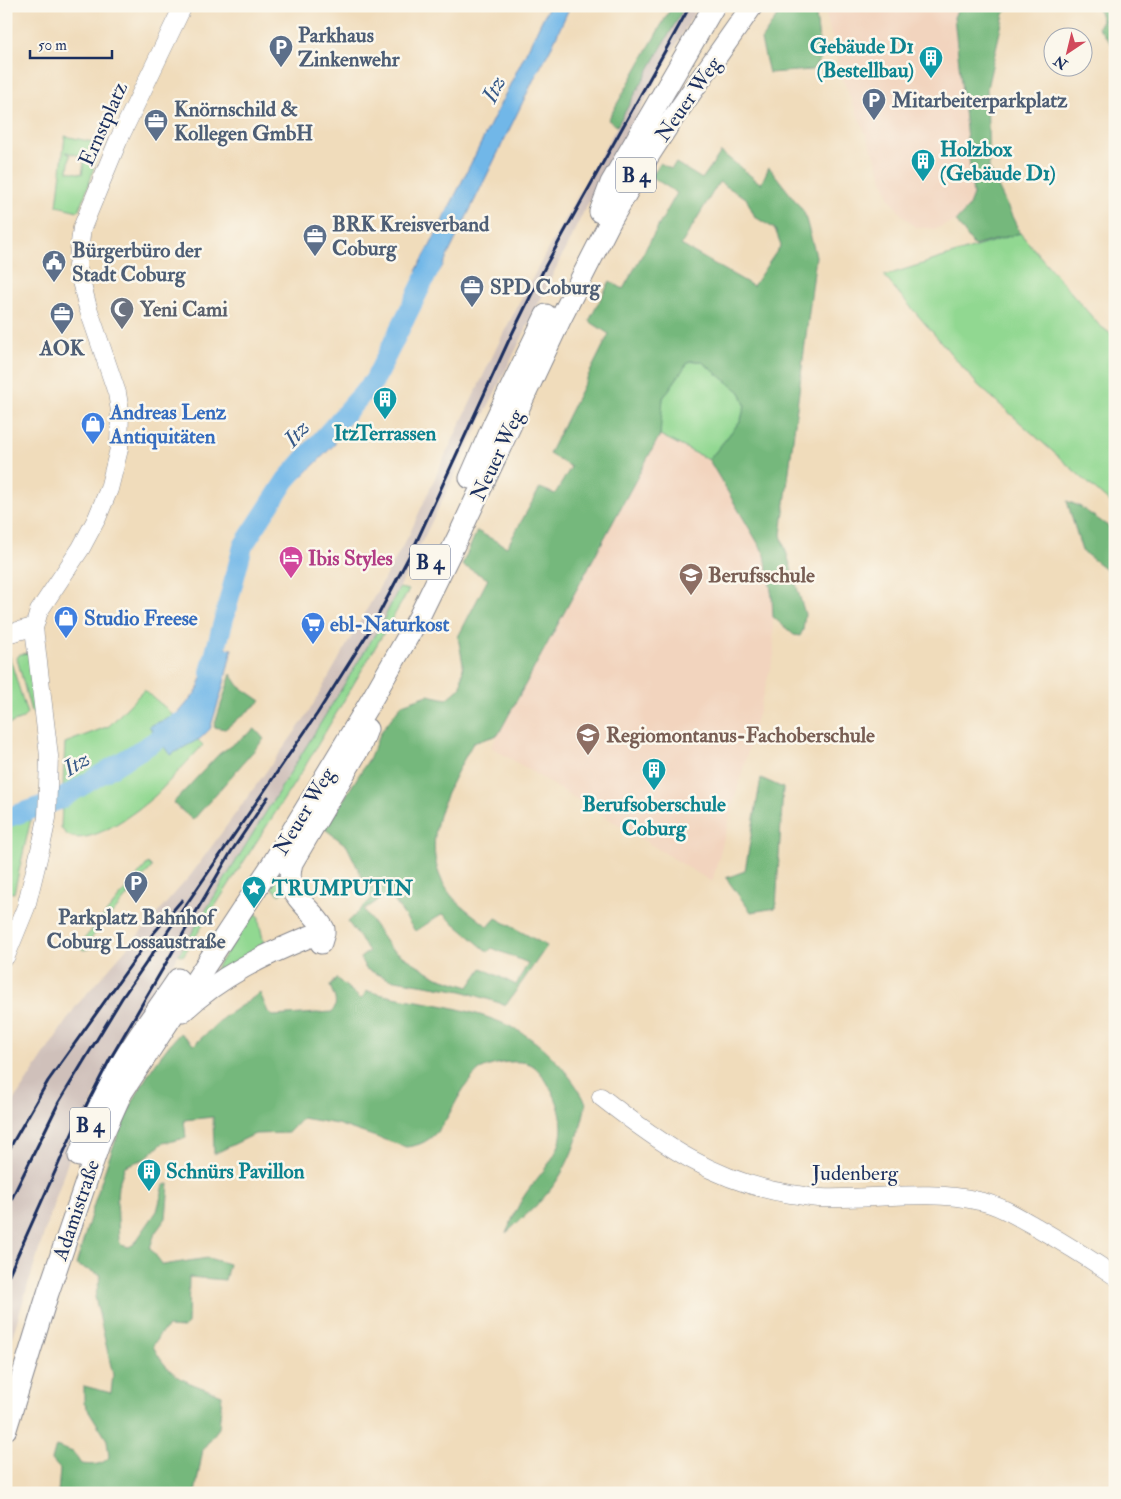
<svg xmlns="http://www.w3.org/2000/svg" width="1121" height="1499" viewBox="0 0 1121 1499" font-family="'IM FELL Double Pica',serif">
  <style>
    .built { fill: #f2d4be }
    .industrial { fill: #cfc0ba }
    .green { fill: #91d891; stroke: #568478; fill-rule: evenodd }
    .forest { fill: #74b87b; stroke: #48746c; fill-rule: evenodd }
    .water { fill: #71b7e8; stroke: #4673a3 }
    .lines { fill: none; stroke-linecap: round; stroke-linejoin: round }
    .river { stroke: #71b7e8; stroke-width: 20 }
    .secondary-casing { stroke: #86868c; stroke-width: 19 }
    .highway-casing { stroke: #86868c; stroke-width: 23 }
    .secondary { stroke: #fff; stroke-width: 18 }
    .highway { stroke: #fff; stroke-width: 21 }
    .rail { stroke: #1b2f5e; stroke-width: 3 }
    .labels { text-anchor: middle; stroke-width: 5; stroke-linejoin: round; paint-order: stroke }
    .shield { fill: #fbf7ec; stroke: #5e6b89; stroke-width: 1 }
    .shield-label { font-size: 20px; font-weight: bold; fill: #1b2f5e }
    .service-label { font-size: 21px; font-weight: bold; fill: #4e5e75; stroke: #fbf7ec; text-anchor: start }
    .culture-label { font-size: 21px; font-weight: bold; fill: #0d838f; stroke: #fbf7ec; text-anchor: start }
    .street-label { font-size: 21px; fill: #1b2f5e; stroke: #fbf7ec }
    .worship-label { font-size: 21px; font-weight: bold; fill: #5b616d; stroke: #fbf7ec; text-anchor: start }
    .shop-label { font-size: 21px; font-weight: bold; fill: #366cbe; stroke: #fbf7ec; text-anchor: start }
    .hotel-label { font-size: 21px; font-weight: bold; fill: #b23c85; stroke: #fbf7ec; text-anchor: start }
    .education-label { font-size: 21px; font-weight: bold; fill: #785e54; stroke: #fbf7ec; text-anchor: start }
    .water-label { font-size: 22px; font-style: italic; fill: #355887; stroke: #fbf7ec }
  </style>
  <rect width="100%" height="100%" fill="#fbf7ec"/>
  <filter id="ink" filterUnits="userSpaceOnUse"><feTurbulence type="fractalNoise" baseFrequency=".02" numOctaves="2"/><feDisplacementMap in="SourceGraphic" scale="10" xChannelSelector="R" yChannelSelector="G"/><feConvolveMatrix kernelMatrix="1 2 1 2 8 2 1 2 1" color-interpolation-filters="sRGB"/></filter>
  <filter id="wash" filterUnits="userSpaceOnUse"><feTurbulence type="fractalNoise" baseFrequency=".0096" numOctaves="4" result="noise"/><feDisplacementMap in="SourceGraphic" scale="20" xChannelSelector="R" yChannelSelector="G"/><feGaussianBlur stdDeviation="1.12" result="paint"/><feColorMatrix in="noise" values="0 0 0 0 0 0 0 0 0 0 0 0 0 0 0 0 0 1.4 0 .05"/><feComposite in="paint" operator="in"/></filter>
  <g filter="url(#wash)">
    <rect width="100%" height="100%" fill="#f0dcbb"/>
    <g class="built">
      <path d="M824 6H960L954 17 973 195 968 208 956 221 934 229 915 227 901 214 890 199 874 154 841 75Z"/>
      <path d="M660 435 709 460 765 555 772 597 774 655 712 882 491 747Z"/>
    </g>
    <path class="industrial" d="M685 6H698L583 213 382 623 101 1081 72 1150 48 1221 6 1357V1113L76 1006 190 876 306 717 409 535 443 460 503 334 549 247Z"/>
    <g class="green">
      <path d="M65 136 97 143C96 168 88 189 78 211L57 206ZM66 152 85 157 82 174 68 171 70 155Z"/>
      <path d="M1020 233 1099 325 1115 337V507L978 385 884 276Z"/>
      <path d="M689 361H701L741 392 745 405 741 420 709 460 660 435V421L663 398Z"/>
      <path d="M399 588 409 590 304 768 183 956 179 954 382 623Z"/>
      <path d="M6 646 27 714 22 719 6 725Z"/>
      <path d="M29 653 35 712H31L17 658 20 654Z"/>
      <path d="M144 690 166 708 203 745C188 761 173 777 158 793 142 808 76 860 61 827L65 743 109 726Z"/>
      <path d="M33 810 14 893 6 892V818Z"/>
      <path d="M291 855 286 890 280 895 270 886Z"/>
      <path d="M148 863 152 867 88 942 94 947 84 950 71 942 73 940 79 945Z"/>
      <path d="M253 912 259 916V921L265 949 210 977Z"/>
    </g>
    <g class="forest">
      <path d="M672 6H685L617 126 608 120Z"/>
      <path d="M784 6H815L821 58 812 70 769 73 761 40Z"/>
      <path d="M960 6H1010L1004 14 987 88 989 168 1020 233 974 246 956 221 968 208 973 195 954 17Z"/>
      <path d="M1097 6H1115V25L1103 20 1115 36V48L1098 27 1102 20Z"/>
      <path d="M721 152 761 184 769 167 804 212 816 256 781 535 805 614 803 630 800 636 794 635 773 617 772 597 765 555 709 460 741 420 745 405 740 392 701 361H689L663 398 660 435 498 735 473 743C448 788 414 845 450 894 458 905 477 917 488 927L496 918 547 946 506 1005 462 991 389 979 366 969 360 958 369 951 348 922 372 898 347 846 325 829 369 759 381 732 402 704 428 695 447 699 461 687 463 664 458 637 488 579 462 565 477 531 507 547 540 488 555 494 571 467 549 454 609 334 589 321 610 281 623 289 677 193 652 177 660 163 671 169 676 163 702 179ZM719 182 746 198 755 217 775 229 781 245 753 286 681 245ZM389 893 415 931 443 914 488 952 492 948 528 963 516 985 482 968 469 987 437 977 390 948 364 910Z"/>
      <path d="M1067 501 1079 506 1115 531V576L1082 551Z"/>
      <path d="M231 674 239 686 261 701 225 729 214 727Z"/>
      <path d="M255 729 264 739 193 820 173 803 219 754Z"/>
      <path d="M761 778 783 788 776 908 751 912 726 878 745 871Z"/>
      <path d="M336 978 361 999 367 991C395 999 425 1001 454 1008 475 1013 496 1019 515 1029 543 1043 573 1076 586 1103 580 1135 568 1170 546 1195 534 1209 519 1221 506 1233 513 1218 519 1202 529 1189 539 1176 553 1161 559 1145 566 1125 559 1101 548 1084 544 1077 537 1067 530 1064 519 1059 493 1063 482 1069 478 1070 474 1076 471 1079 449 1104 445 1144 406 1147L337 1124 302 1118 288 1133 255 1134 214 1154 213 1117 184 1120 186 1138 163 1143 144 1159 125 1166 118 1186 117 1198 119 1240 121 1245 129 1247 134 1244 157 1211 164 1185 169 1184 166 1218 155 1233 150 1248 163 1265 208 1258 229 1264 225 1280 189 1277 188 1324 183 1328 168 1327 159 1335 153 1346C170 1380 188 1382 222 1395L219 1428 203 1449 195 1493H58L60 1469 52 1460 56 1446 73 1452 81 1464C92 1465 102 1466 109 1457L107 1440 84 1403V1386L111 1393 113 1375 95 1297 101 1275 76 1265C101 1184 120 1097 180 1033L194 1045 224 1017 260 993 268 1012 273 1016 332 1012C339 1003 334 996 330 986Z"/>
    </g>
    <g class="water">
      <path d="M549 6H570L552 46 534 79 442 267 431 283 416 271 428 250Z"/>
      <path d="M314 437 336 443 300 479 288 466Z"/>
      <path d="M214 646 232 649 223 687 210 729 201 738 170 755 149 726 177 715 197 691Z"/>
    </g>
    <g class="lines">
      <g class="river">
        <path d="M210 672 243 546 286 480 374 381 437 254"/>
        <path d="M6 818 59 800 157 740 179 723"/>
      </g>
    </g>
  </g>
  <g filter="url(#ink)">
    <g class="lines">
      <defs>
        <g id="secondary">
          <path d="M6 634 34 627"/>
          <path d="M6 956 26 907 42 842 47 818 49 756 34 628 39 611 81 548 97 518 109 489 119 449 120 411 117 393 88 308 77 266 82 228 118 141 183 6"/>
          <path d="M601 1097C661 1144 714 1182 791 1194 801 1195 811 1198 821 1198 874 1200 927 1189 979 1201 1000 1205 1020 1218 1038 1228 1064 1243 1090 1259 1115 1276"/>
        </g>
        <g id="highway">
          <path d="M600 212 611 183 714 6"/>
          <path d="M470 478 494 423 546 315"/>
          <path d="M321 943 324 933V929C309 903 283 898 292 863L361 745 367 729"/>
          <path d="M183 1011C220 976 264 955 311 936"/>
          <path d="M79 1156C88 1132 97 1108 109 1085 128 1048 155 1014 178 979"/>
          <path d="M6 1429 48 1293 100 1141 121 1094 273 863 372 699 418 619 459 535 560 320 611 220 640 169 671 121 752 6"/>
        </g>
      </defs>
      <use href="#secondary" class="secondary-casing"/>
      <use href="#highway" class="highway-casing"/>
      <use href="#secondary" class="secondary"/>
      <use href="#highway" class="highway"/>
      <g class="rail">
        <path d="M6 1156 13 1142 48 1081 152 935 182 900"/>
        <path d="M6 1210 59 1102 122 998 317 714 373 625 415 545 509 340 546 265 690 6"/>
        <path d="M6 1281 76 1125 110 1059 231 852 268 797"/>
      </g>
    </g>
  </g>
  <defs>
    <symbol id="parking-pin" viewBox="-11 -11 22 30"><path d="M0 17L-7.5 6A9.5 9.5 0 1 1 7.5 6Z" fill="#5c6f8a" stroke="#fbf7ec"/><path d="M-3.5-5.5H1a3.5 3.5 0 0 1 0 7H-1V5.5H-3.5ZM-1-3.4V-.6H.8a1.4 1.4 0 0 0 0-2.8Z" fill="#fff"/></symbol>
    <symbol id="building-pin" viewBox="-11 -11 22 30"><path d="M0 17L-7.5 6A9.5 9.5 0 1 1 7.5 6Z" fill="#0f9aa8" stroke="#fbf7ec"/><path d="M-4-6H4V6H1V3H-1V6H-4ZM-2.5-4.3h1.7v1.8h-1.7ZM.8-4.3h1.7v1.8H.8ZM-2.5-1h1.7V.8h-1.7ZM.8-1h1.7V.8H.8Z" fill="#fff"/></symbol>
    <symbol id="office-pin" viewBox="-11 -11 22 30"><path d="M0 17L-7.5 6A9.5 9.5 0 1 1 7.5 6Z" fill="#5c6f8a" stroke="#fbf7ec"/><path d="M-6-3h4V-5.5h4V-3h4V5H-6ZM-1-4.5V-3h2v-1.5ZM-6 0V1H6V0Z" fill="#fff"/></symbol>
    <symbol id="civic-pin" viewBox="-11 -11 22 30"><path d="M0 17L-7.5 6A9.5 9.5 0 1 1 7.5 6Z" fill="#5c6f8a" stroke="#fbf7ec"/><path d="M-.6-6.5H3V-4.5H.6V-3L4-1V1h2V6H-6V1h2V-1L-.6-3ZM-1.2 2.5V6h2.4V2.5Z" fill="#fff"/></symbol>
    <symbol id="mosque-pin" viewBox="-11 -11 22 30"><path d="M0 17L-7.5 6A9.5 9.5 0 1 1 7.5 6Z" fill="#6b7280" stroke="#fbf7ec"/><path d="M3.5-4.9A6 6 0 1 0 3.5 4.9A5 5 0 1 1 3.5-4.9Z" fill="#fff"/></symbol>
    <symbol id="shop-pin" viewBox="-11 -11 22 30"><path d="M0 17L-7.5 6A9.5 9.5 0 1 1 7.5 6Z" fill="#3f7fe0" stroke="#fbf7ec"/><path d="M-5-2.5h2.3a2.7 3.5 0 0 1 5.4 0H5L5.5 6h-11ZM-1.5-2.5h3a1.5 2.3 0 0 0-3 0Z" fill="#fff"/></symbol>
    <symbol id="hotel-pin" viewBox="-11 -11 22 30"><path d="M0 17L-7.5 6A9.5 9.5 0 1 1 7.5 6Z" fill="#d1479c" stroke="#fbf7ec"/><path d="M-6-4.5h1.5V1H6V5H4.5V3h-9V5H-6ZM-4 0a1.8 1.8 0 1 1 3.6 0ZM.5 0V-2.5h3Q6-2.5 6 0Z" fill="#fff"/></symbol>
    <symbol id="school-pin" viewBox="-11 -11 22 30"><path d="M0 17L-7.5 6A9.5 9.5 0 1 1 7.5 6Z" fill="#8d6e63" stroke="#fbf7ec"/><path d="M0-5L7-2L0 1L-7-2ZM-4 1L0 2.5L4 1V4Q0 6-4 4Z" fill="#fff"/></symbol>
    <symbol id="supermarket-pin" viewBox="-11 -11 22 30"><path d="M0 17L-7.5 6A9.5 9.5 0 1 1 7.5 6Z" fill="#3f7fe0" stroke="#fbf7ec"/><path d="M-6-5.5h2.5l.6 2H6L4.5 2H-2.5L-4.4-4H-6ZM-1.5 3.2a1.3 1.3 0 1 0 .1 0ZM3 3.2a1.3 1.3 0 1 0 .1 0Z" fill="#fff"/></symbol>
    <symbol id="sight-pin" viewBox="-11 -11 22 30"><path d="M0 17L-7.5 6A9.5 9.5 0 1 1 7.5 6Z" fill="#0f9aa8" stroke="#fbf7ec"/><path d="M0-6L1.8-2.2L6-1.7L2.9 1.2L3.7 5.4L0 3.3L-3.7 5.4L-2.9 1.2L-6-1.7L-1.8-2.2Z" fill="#fff"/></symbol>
  </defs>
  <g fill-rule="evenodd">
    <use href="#parking-pin" x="267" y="33" width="28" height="38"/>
    <use href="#building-pin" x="917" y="44" width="28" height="38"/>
    <use href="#parking-pin" x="860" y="86" width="28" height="38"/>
    <use href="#office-pin" x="142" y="107" width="28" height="38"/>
    <use href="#building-pin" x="909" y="147" width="28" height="38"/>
    <use href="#office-pin" x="301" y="222" width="28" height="38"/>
    <use href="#civic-pin" x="40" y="248" width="28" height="38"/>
    <use href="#office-pin" x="458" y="273" width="28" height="38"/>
    <use href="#mosque-pin" x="108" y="295" width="28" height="38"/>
    <use href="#office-pin" x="48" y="300" width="28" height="38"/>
    <use href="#building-pin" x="371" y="385" width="28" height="38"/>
    <use href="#shop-pin" x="79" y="410" width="28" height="38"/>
    <use href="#hotel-pin" x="277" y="544" width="28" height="38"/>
    <use href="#school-pin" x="677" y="561" width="28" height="38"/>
    <use href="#shop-pin" x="52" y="604" width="28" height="38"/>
    <use href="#supermarket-pin" x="299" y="610" width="28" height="38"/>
    <use href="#school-pin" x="574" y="721" width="28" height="38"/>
    <use href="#building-pin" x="640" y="756" width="28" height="38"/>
    <use href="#parking-pin" x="122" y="869" width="28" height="38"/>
    <use href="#sight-pin" x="240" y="874" width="28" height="38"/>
    <use href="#building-pin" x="135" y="1157" width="28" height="38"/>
  </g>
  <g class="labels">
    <g class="shield">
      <rect x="616" y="157.5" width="40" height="35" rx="4"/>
      <rect x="410" y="544.5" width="40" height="35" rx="4"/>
      <rect x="70" y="1107.5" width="40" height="35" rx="4"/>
    </g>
    <g class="shield-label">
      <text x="636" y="182">B 4</text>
      <text x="430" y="569">B 4</text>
      <text x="90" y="1132">B 4</text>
    </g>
    <g class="service-label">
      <text x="298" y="42">Parkhaus<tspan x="298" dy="24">Zinkenwehr</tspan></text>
      <text x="892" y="107">Mitarbeiterparkplatz</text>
      <text x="174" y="116">Knörnschild &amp;<tspan x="174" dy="24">Kollegen GmbH</tspan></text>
      <text x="332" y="231">BRK Kreisverband<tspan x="332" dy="24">Coburg</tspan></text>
      <text x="72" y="257">Bürgerbüro der<tspan x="72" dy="24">Stadt Coburg</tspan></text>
      <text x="490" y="294">SPD Coburg</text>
      <text x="62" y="355" text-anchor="middle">AOK</text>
      <text x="136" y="924" text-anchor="middle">Parkplatz Bahnhof<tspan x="136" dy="24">Coburg Lossaustraße</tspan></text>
    </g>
    <g class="culture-label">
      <text x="914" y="53" text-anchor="end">Gebäude D1<tspan x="914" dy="24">(Bestellbau)</tspan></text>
      <text x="940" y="156">Holzbox<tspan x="940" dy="24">(Gebäude D1)</tspan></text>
      <text x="385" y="440" text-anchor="middle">ItzTerrassen</text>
      <text x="654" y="811" text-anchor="middle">Berufsoberschule<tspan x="654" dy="24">Coburg</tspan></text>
      <text x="272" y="895">TRUMPUTIN</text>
      <text x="166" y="1178">Schnürs Pavillon</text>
    </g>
    <g class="street-label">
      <text transform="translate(688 99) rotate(-55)" y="7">Neuer Weg</text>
      <text transform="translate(103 124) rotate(-66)" y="7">Ernstplatz</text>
      <text transform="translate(497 455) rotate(-65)" y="7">Neuer Weg</text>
      <text transform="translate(304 811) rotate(-59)" y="7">Neuer Weg</text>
      <text x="855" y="1180">Judenberg</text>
      <text transform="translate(76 1210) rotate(-71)" y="7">Adamistraße</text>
    </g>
    <g class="worship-label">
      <text x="140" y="316">Yeni Cami</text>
    </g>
    <g class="shop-label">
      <text x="110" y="419">Andreas Lenz<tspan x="110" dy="24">Antiquitäten</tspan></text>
      <text x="84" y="625">Studio Freese</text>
      <text x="330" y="631">ebl-Naturkost</text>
    </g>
    <g class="hotel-label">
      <text x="308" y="565">Ibis Styles</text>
    </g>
    <g class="education-label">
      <text x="708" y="582">Berufsschule</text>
      <text x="606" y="742">Regiomontanus-Fachoberschule</text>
    </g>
    <g class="water-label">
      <text transform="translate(493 89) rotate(-64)" y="8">Itz</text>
      <text transform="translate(296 433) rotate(-48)" y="8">Itz</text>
      <text transform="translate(76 763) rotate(-32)" y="8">Itz</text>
    </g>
  </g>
  <rect width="1121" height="1499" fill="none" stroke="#fbf7ec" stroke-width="25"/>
  <g transform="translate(1068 52) rotate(215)"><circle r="24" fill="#fbf7ec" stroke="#a1a7b3"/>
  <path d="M0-4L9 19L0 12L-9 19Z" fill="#d1495b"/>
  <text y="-8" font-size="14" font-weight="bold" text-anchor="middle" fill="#1b2f5e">N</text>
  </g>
  <path d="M30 50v8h82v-8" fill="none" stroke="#1b2f5e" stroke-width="2.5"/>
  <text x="38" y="50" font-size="15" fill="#1b2f5e" stroke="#fbf7ec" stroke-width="4" paint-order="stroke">50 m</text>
</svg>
